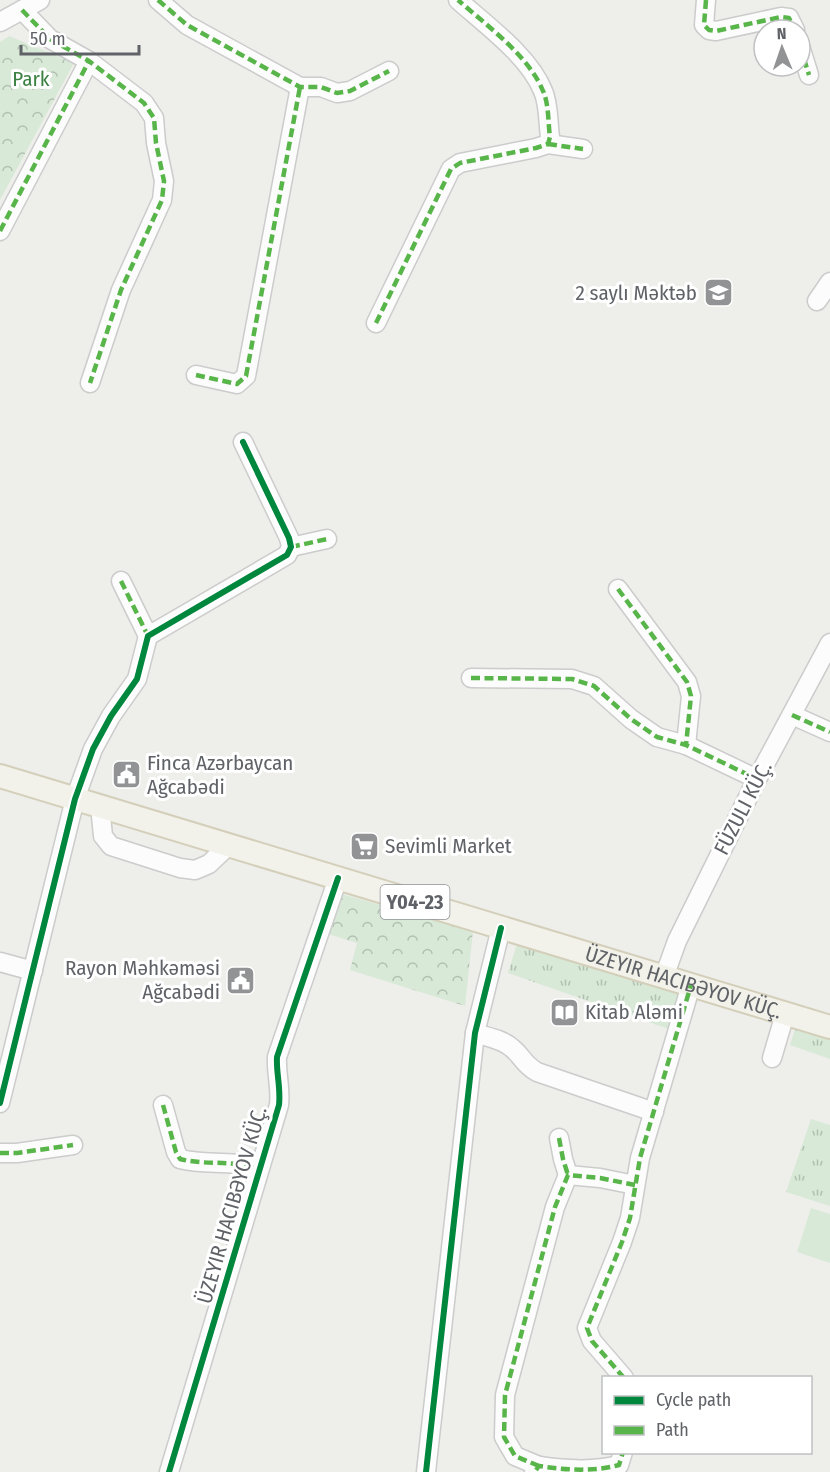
<svg xmlns="http://www.w3.org/2000/svg" width="830" height="1472" viewBox="0 0 830 1472" font-family="'Fira Sans Condensed',sans-serif">
  <style>
    .grass { fill: url(#grass-tufts) }
    .park { fill: url(#park-crowns) }
    .pitch { fill: #d8e9d7 }
    .lines { fill: none; stroke-linecap: round; stroke-linejoin: round }
    .minor-casing { stroke: #cbcccb; stroke-width: 21 }
    .major-casing { stroke: #d4cfba; stroke-width: 26 }
    .minor { stroke: #fcfcfc; stroke-width: 18 }
    .major { stroke: #f3f2ea; stroke-width: 22 }
    .quiet { stroke: #58b549; stroke-width: 4.5; stroke-dasharray: 9 4.5; stroke-linecap: butt }
    .cycleway-casing { stroke: #fff; stroke-width: 10 }
    .cycleway { stroke: #00873e; stroke-width: 6 }
    .labels { text-anchor: middle; stroke-width: 6; stroke-linejoin: round; paint-order: stroke }
    .shield { fill: #fff; stroke: #8f9195; stroke-width: 1.5 }
    .shield-label { font-size: 20px; font-weight: bold; fill: #5f6267 }
    .park-label { font-size: 21px; fill: #3b8242; stroke: #fff }
    .poi-label { font-size: 21px; fill: #5f6267; stroke: #fff; text-anchor: start }
    .street-label { font-size: 21px; fill: #5f6267; stroke: #fff }
  </style>
  <defs>
    <pattern id="grass-tufts" width="24" height="20" patternUnits="userSpaceOnUse" patternTransform="scale(1.5)"><rect width="24" height="20" fill="#d8e9d7"/><path d="M3 7l-1-3M5 7V3M7 7l1-3M15 17l-1-3M17 17v-4M19 17l1-3" fill="none" stroke="#b2c0b2"/></pattern>
    <pattern id="park-crowns" width="20" height="18" patternUnits="userSpaceOnUse" patternTransform="scale(1.5)"><rect width="20" height="18" fill="#d8e9d7"/><path d="M2 6a3 3 0 1 1 6 0M12 15a3 3 0 1 1 6 0" fill="none" stroke="#b2c0b2"/></pattern>
  </defs>
  <rect width="100%" height="100%" fill="#eeeeea"/>
  <g class="grass">
    <path d="M517 944 679 993 669 1029 508 973Z"/>
    <path d="M796 1026 830 1037V1059L790 1045Z"/>
    <path d="M811 1119 830 1125V1206L786 1192Z"/>
  </g>
  <g class="park">
    <path d="M9 36 74 63 0 200V42Z"/>
    <path d="M338 893 473 931 465 1006 350 970 357 943 325 933Z"/>
  </g>
  <path class="pitch" d="M811 1208 830 1214V1263L797 1252Z"/>
  <g class="lines">
    <defs>
      <g id="minor">
        <path d="M158 0 187 25 300 87H321L337 93 350 91 389 71"/>
        <path d="M706 0 704 25 709 30 716 31 781 17 789 18 795 30"/>
        <path d="M22 10 50 39 89 61 144 103 154 118 156 143 164 181 162 200 121 290 90 383"/>
        <path d="M0 22 40 0"/>
        <path d="M800 46 809 75"/>
        <path d="M548 144 583 149"/>
        <path d="M0 231 89 61"/>
        <path d="M817 301 830 282"/>
        <path d="M376 323 451 169 460 163 536 148 548 144 550 137C548 123 549 104 543 91 529 56 486 25 458 0"/>
        <path d="M196 375 237 384 246 376 300 87"/>
        <path d="M291 547 327 539"/>
        <path d="M121 581 148 636"/>
        <path d="M618 589 687 682 691 696 686 745"/>
        <path d="M471 678 572 679 594 686 631 719 657 737 686 745 757 779"/>
        <path d="M792 715 830 732"/>
        <path d="M100 806 103 836 111 846 180 868 195 870 209 864 229 845"/>
        <path d="M0 962 33 971"/>
        <path d="M664 977 677 941 757 779 830 643"/>
        <path d="M475 1033C487 1037 502 1039 512 1048 523 1057 523 1064 537 1072L654 1112"/>
        <path d="M772 1058 785 1014"/>
        <path d="M0 1103 75 799 93 749 111 716 137 679 148 636 287 555 291 547 289 538 243 442"/>
        <path d="M163 1105 176 1152 180 1159C207 1166 231 1159 258 1169"/>
        <path d="M559 1138 563 1159 568 1175"/>
        <path d="M0 1153H17L73 1145"/>
        <path d="M624 1378 592 1341 587 1328 622 1242 630 1218 640 1158 691 985"/>
        <path d="M539 1466 515 1456 504 1437 505 1395 555 1207 568 1175 600 1178 635 1185"/>
        <path d="M169 1472 279 1105C281 1088 276 1073 277 1057L338 878"/>
        <path d="M426 1472 475 1033 501 928"/>
        <path d="M534 1472 539 1466C566 1470 593 1472 619 1465L623 1452"/>
      </g>
      <g id="major">
        <path id="s1" d="M0 776 830 1027"/>
      </g>
    </defs>
    <use href="#minor" class="minor-casing"/>
    <use href="#major" class="major-casing"/>
    <use href="#minor" class="minor"/>
    <use href="#major" class="major"/>
    <g class="quiet">
      <path d="M158 0 187 25 300 87H321L337 93 350 91 389 71"/>
      <path d="M706 0 704 25 709 30 716 31 781 17 789 18 795 30"/>
      <path d="M22 10 50 39 89 61 144 103 154 118 156 143 164 181 162 200 121 290 90 383"/>
      <path d="M800 46 809 75"/>
      <path d="M548 144 583 149"/>
      <path d="M0 231 89 61"/>
      <path d="M376 323 451 169 460 163 536 148 548 144 550 137C548 123 549 104 543 91 529 56 486 25 458 0"/>
      <path d="M196 375 237 384 246 376 300 87"/>
      <path d="M291 547 327 539"/>
      <path d="M121 581 148 636"/>
      <path d="M618 589 687 682 691 696 686 745"/>
      <path d="M471 678 572 679 594 686 631 719 657 737 686 745 757 779"/>
      <path d="M792 715 830 732"/>
      <path d="M163 1105 176 1152 180 1159C207 1166 231 1159 258 1169"/>
      <path d="M559 1138 563 1159 568 1175"/>
      <path d="M0 1153H17L73 1145"/>
      <path d="M624 1378 592 1341 587 1328 622 1242 630 1218 640 1158 691 985"/>
      <path d="M539 1466 515 1456 504 1437 505 1395 555 1207 568 1175 600 1178 635 1185"/>
      <path d="M536 1470 539 1466C566 1470 593 1472 619 1465L623 1452"/>
    </g>
    <defs>
      <g id="cycleway">
        <path d="M0 1103 75 799 93 749 111 716 137 679 148 636 287 555 291 547 289 538 243 442"/>
        <path d="M169 1472 279 1105C281 1088 276 1073 277 1057L338 878"/>
        <path d="M426 1472 475 1033 501 928"/>
      </g>
    </defs>
    <use href="#cycleway" class="cycleway-casing"/>
    <use href="#cycleway" class="cycleway"/>
  </g>
  <defs>
    <symbol id="school-square" viewBox="-11 -11 22 22"><rect x="-9" y="-9" width="18" height="18" rx="4" fill="#919395" stroke="#fff"/><path d="M0-5L7-2L0 1L-7-2ZM-4 1L0 2.5L4 1V4Q0 6-4 4Z" fill="#fff"/></symbol>
    <symbol id="civic-square" viewBox="-11 -11 22 22"><rect x="-9" y="-9" width="18" height="18" rx="4" fill="#919395" stroke="#fff"/><path d="M-.6-6.5H3V-4.5H.6V-3L4-1V1h2V6H-6V1h2V-1L-.6-3ZM-1.2 2.5V6h2.4V2.5Z" fill="#fff"/></symbol>
    <symbol id="supermarket-square" viewBox="-11 -11 22 22"><rect x="-9" y="-9" width="18" height="18" rx="4" fill="#919395" stroke="#fff"/><path d="M-6-5.5h2.5l.6 2H6L4.5 2H-2.5L-4.4-4H-6ZM-1.5 3.2a1.3 1.3 0 1 0 .1 0ZM3 3.2a1.3 1.3 0 1 0 .1 0Z" fill="#fff"/></symbol>
    <symbol id="library-square" viewBox="-11 -11 22 22"><rect x="-9" y="-9" width="18" height="18" rx="4" fill="#919395" stroke="#fff"/><path d="M-6-4Q-3-5.5-.7-3.5V5Q-3 3-6 4ZM6-4Q3-5.5 .7-3.5V5Q3 3 6 4Z" fill="#fff"/></symbol>
  </defs>
  <g fill-rule="evenodd">
    <use href="#school-square" x="702" y="276" width="33" height="33"/>
    <use href="#civic-square" x="110" y="758" width="33" height="33"/>
    <use href="#supermarket-square" x="348" y="830" width="33" height="33"/>
    <use href="#civic-square" x="224" y="964" width="33" height="33"/>
    <use href="#library-square" x="548" y="996" width="33" height="33"/>
  </g>
  <g class="labels">
    <rect class="shield" x="380.5" y="885" width="69" height="34" rx="4.5"/>
    <g class="shield-label">
      <text x="415" y="909">Y04-23</text>
    </g>
    <g class="park-label">
      <text x="31" y="86">Park</text>
    </g>
    <g class="poi-label">
      <text x="697" y="300" text-anchor="end">2 saylı Məktəb</text>
      <text x="147" y="770">Finca Azərbaycan<tspan x="147" dy="24">Ağcabədi</tspan></text>
      <text x="385" y="853">Sevimli Market</text>
      <text x="220" y="975" text-anchor="end">Rayon Məhkəməsi<tspan x="220" dy="24">Ağcabədi</tspan></text>
      <text x="585" y="1019">Kitab Aləmi</text>
    </g>
    <g class="street-label">
      <text transform="translate(743 808) rotate(-63)" y="7">FÜZULI KÜÇ.</text>
      <text dy="7" stroke="none"><textPath href="#s1" startOffset="714">ÜZEYIR HACIBƏYOV KÜÇ.</textPath></text>
      <text transform="translate(232 1205) rotate(-74)" y="7">ÜZEYIR HACIBƏYOV KÜÇ.</text>
    </g>
  </g>
  <rect x="602" y="1376" width="210" height="78" fill="#ffffff" stroke="#bfc0c2" stroke-width="1.5"/>
  <rect x="614" y="1396" width="30" height="9" fill="#00873e" stroke="#bfc0c2" stroke-width="1.5"/>
  <text x="656" y="1406" font-size="18" fill="#5f6267">Cycle path</text>
  <rect x="614" y="1426" width="30" height="9" fill="#58b549" stroke="#bfc0c2" stroke-width="1.5"/>
  <text x="656" y="1436" font-size="18" fill="#5f6267">Path</text>
  <g transform="translate(782 48) rotate(358)"><circle r="28" fill="#ffffff" stroke="#bfc0c2" stroke-width="1.5"/>
  <path d="M0-4.5L10 22L0 15L-10 22Z" fill="#919395"/>
  <text y="-9" font-size="16" font-weight="bold" text-anchor="middle" fill="#5f6267">N</text>
  </g>
  <path d="M21 45v9h118v-9" fill="none" stroke="#5f6267" stroke-width="3"/>
  <text x="30" y="45" font-size="18" fill="#5f6267" stroke="#ffffff" stroke-width="4.5" paint-order="stroke">50 m</text>
</svg>
